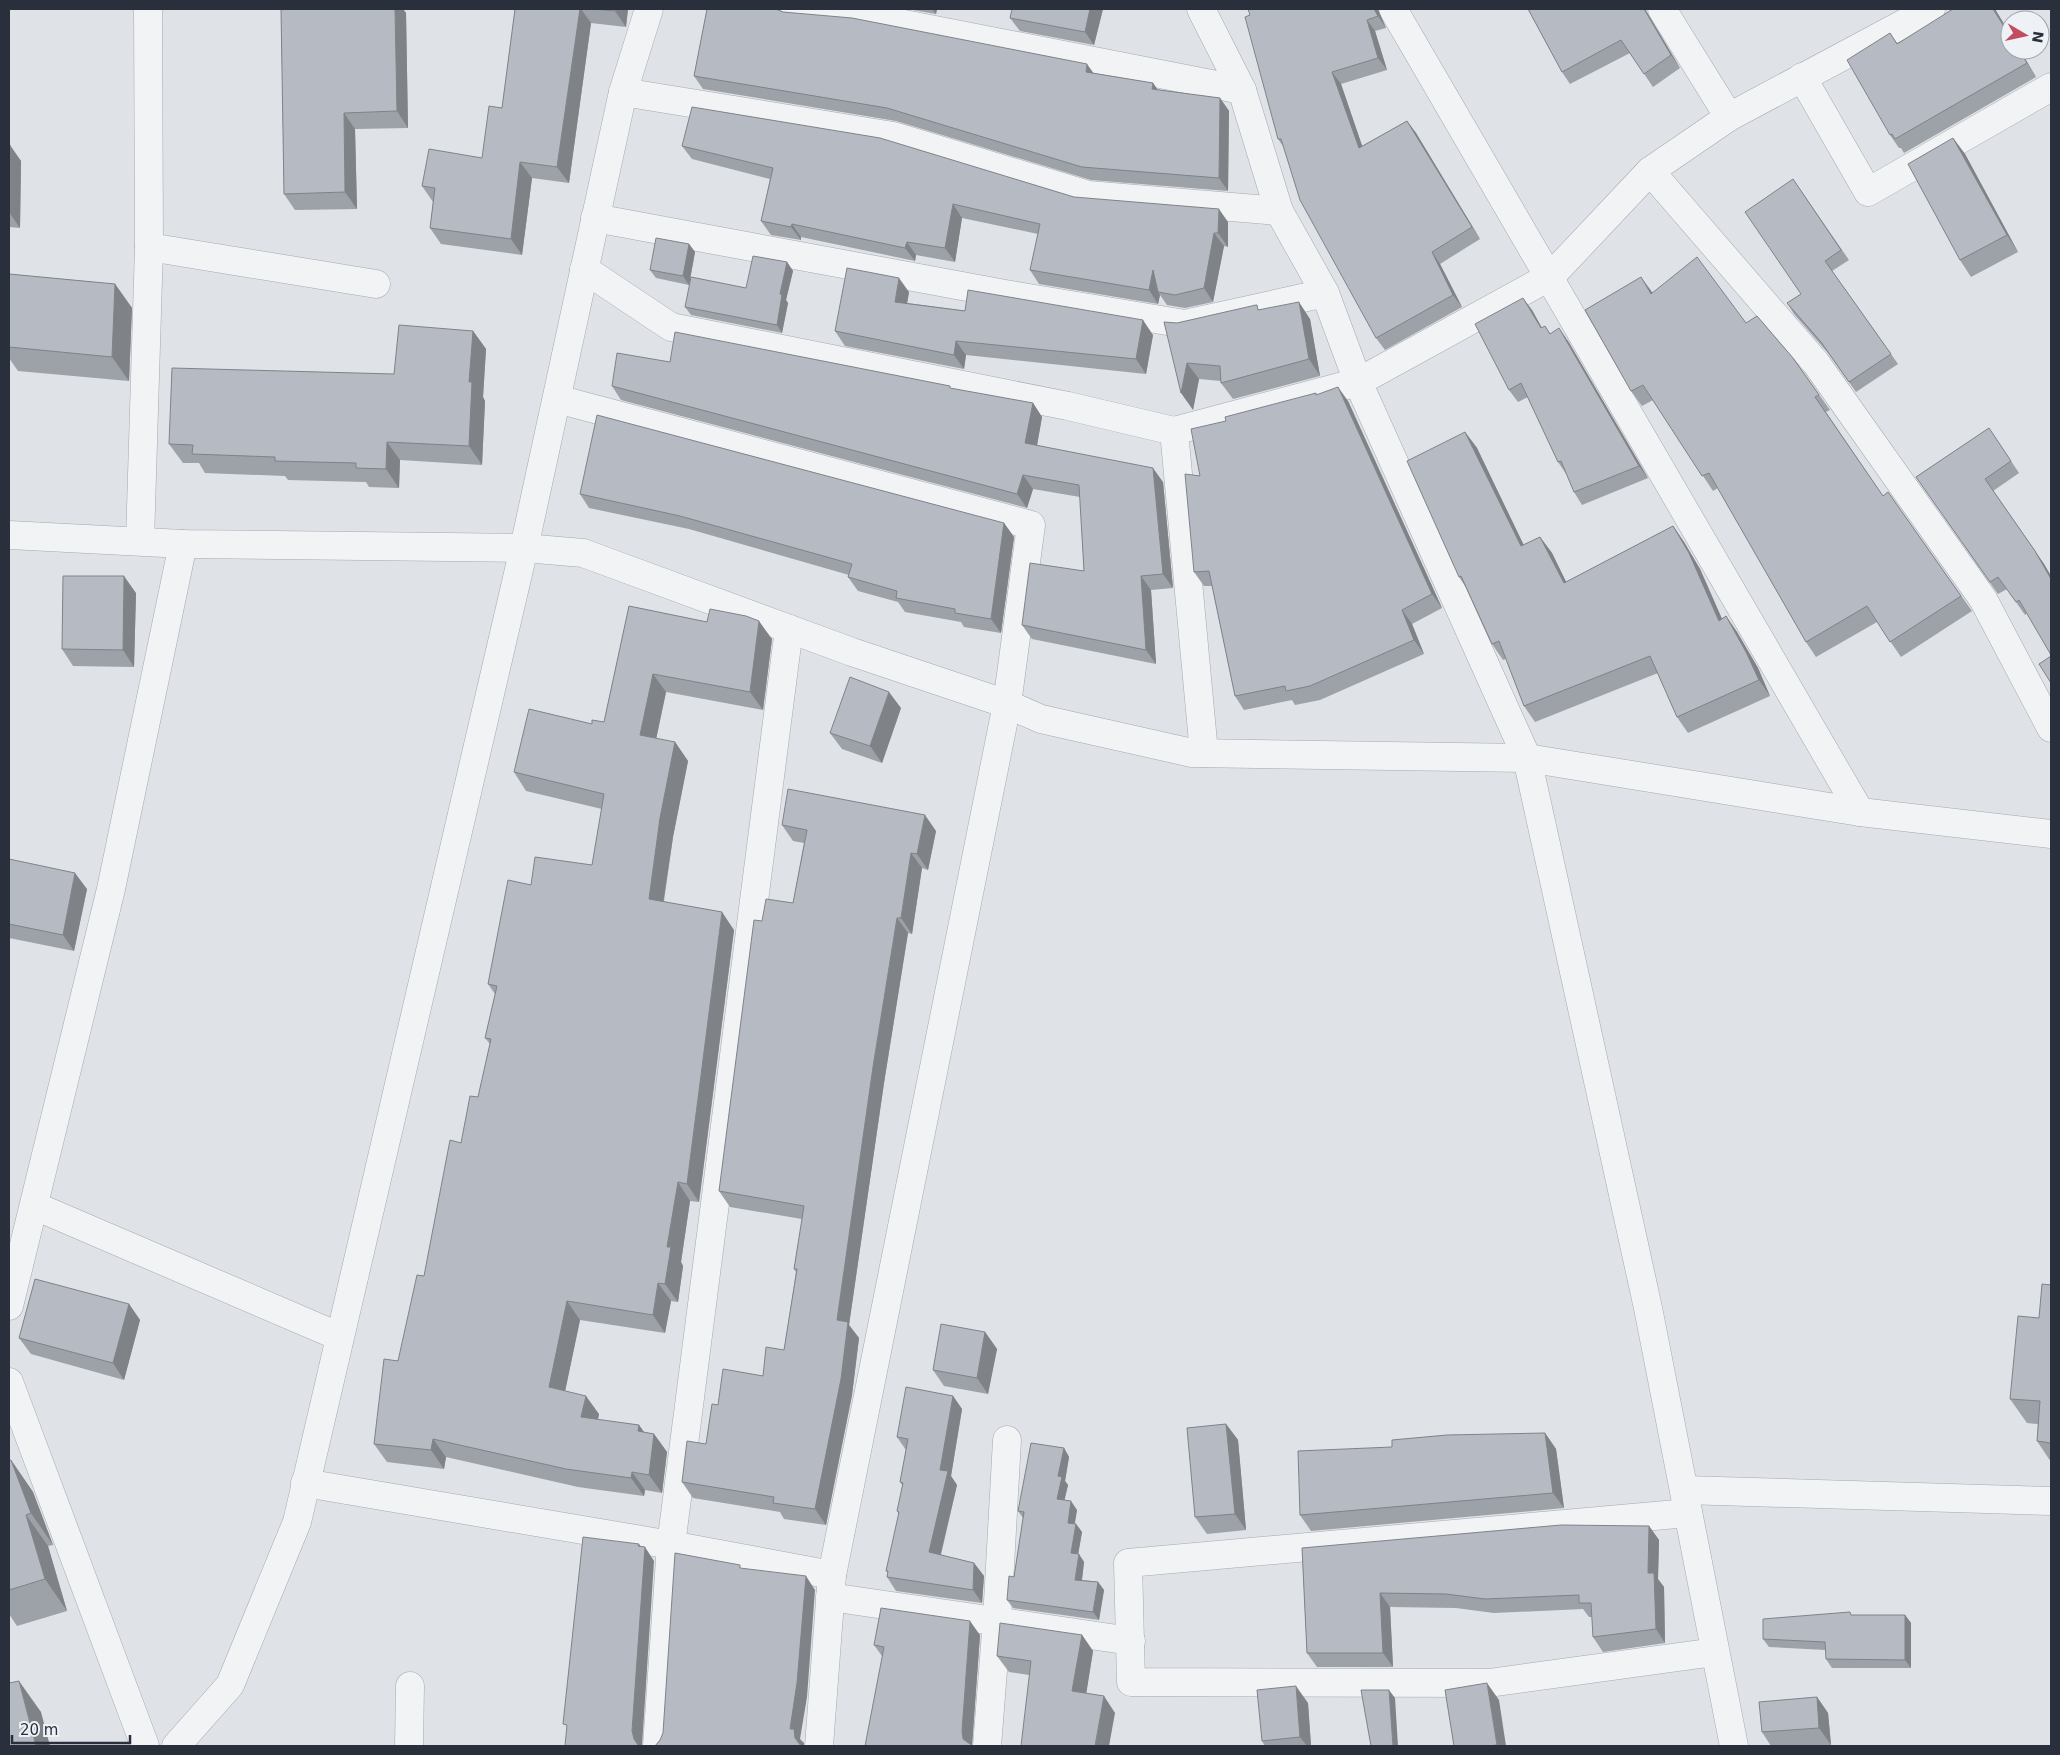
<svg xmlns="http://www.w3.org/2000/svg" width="2060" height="1755" viewBox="0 0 2060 1755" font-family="'DejaVu Sans',sans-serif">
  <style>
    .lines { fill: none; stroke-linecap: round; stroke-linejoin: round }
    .minor-casing { stroke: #a5a9b0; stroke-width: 29 }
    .minor { stroke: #f1f3f5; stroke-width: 28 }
    .wall { fill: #9da1a8 }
    .shaded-wall { fill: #7f8388 }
    .building { fill: #b6bbc3; stroke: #7f8388 }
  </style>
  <rect width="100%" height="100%" fill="#dfe2e7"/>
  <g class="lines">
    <defs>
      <g id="minor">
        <path d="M794 9 863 16 1242 90"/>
        <path d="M1201 9 1242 90 1279 211 1325 293 1358 382 1527 758 1648 1308 1734 1746"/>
        <path d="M1393 9C1550 276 1703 545 1860 812"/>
        <path d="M1662 9 1729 117 1931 9"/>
        <path d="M1802 77 1868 192 2051 87"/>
        <path d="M623 92 893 136 1088 195 1279 211"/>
        <path d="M1650 171 1816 363 1983 599 2051 728"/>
        <path d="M595 218 1005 294 1185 324 1325 293"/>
        <path d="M149 247 376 284"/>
        <path d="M584 269 671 327 1068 406 1174 431 1204 753"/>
        <path d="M557 399 1031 525 1007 704 832 1575 819 1746"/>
        <path d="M1174 431 1358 382 1551 276 1650 171 1729 117"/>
        <path d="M9 535 183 544 524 548 583 553 852 652 1007 704 1041 719 1192 753 1527 758 1860 812 2051 834"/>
        <path d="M140 541 149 247 148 9"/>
        <path d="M35 1206 338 1336"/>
        <path d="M9 1306 111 889 183 544"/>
        <path d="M9 1382 145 1746"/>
        <path d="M305 1483 671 1545 832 1575"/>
        <path d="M1684 1490 2051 1501"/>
        <path d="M1688 1513 1128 1563 1131 1682 1489 1683 1715 1652"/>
        <path d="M830 1597 1131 1641"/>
        <path d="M176 1746 230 1685 297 1522 524 548 623 92 649 9"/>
        <path d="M409 1746 410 1686"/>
        <path d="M657 1746 671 1545 789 629"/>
        <path d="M987 1746 997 1620 1007 1440"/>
      </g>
    </defs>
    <use href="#minor" class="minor-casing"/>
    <use href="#minor" class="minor"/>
  </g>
  <g class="wall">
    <path d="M281 9H403L406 13 408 128 355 129 357 209 295 210 284 194Z"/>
    <path d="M515 9H628L626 27 591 23 569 183 532 178 522 255 441 244 430 228 433 202 422 186 482 158 502 108Z"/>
    <path d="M707 9H779V10L783 12 1093 73 1153 83 1158 90 1220 98 1229 111 1228 191 1091 180 896 121 703 89 694 76Z"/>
    <path d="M907 9H937L936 14Z"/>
    <path d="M1103 9 1094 45 1020 31 1010 18Z"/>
    <path d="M1528 9H1645L1680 68 1653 87 1630 53 1570 84 1562 72Z"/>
    <path d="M1995 9 2010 34V50H2020L2036 77 1904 153 1901 148H1899L1890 135V33L1897 43Z"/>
    <path d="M1377 10 1386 28 1375 31 1387 70 1341 84 1362 146 1407 121 1416 133 1480 239 1440 264 1462 307 1385 350 1376 338 1283 146 1278 139 1250 15Z"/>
    <path d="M1953 138 1965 154 2018 252 1971 277 1960 260Z"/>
    <path d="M9 145 21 161 20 228 9 227Z"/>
    <path d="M682 146 1074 197 1228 222V247L1224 246 1213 302 1185 308 1167 305 1160 295 1158 304 1039 284 1030 270 1038 234 962 218 955 262 916 255 915 261 801 237V240L771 235 761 221 770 179 692 159Z"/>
    <path d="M1793 179 1849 260 1832 271 1898 364 1856 392 1828 353 1794 314 1787 303 1801 294Z"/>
    <path d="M689 244 695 252 689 285 656 278 650 270Z"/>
    <path d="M787 262 793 271 786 300 788 303 782 333 691 315 685 307 746 288Z"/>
    <path d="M9 274 115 284 132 308 129 381 18 371 9 358Z"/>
    <path d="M909 292 907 303 1153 335 1146 374 966 355 964 369 845 346 835 331Z"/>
    <path d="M1652 293 1746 323 1793 358 1830 410 1826 412 1883 496 1888 492 1972 611 1901 657 1877 622 1816 657 1806 642 1718 488 1713 491 1653 400 1642 406 1631 391Z"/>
    <path d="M1260 309 1310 319 1320 376 1233 399 1221 383V381L1199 379 1193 410 1177 323Z"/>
    <path d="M1532 310 1542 328 1550 333 1568 341 1648 478 1582 505 1574 492 1567 475 1558 462 1528 397 1518 402 1509 390Z"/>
    <path d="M473 331 486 349 483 397 485 401 482 465 400 460 399 488 369 487 366 482 288 480 285 476 205 473 199 463H183L169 444 394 374Z"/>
    <path d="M670 362 951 389 1033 403 1042 417 1037 445 1163 482 1173 588 1151 590 1156 664 1032 639 1022 625 1084 571 1080 497 1033 489 1027 508 621 400 612 386Z"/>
    <path d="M1317 395 1348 401 1442 608 1412 624 1424 654 1320 700 1295 705 1292 700 1244 710 1235 696 1212 586H1204L1194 572 1226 421Z"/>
    <path d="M1989 428 2019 473 1993 491 2044 564 2051 576V655L2027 613 2025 615 2007 589 1998 594 1916 477Z"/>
    <path d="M1465 432 1477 448 1523 545 1540 537 1552 553 1566 582 1673 526 1684 542 1700 569 1722 619 1726 616 1737 632 1758 668 1770 696 1688 733 1677 717 1658 673 1535 722 1524 706 1506 659 1503 660 1492 644 1467 589 1459 577Z"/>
    <path d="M580 494 1004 523 1014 537 1001 633 964 627 961 622 905 612 898 602 858 591 848 577 849 575 689 529 589 508Z"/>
    <path d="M136 593 134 667 73 666 62 649Z"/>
    <path d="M629 606 707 622 772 639 763 710 666 692 656 739 675 742 688 761 673 837 664 901 734 930 699 1202 690 1201 681 1262 683 1266 678 1302 671 1301 665 1333 580 1320 565 1391 599 1414 598 1420 639 1425 644 1432 654 1434 667 1452 662 1493 645 1490 644 1496 578 1487 446 1457 444 1469 387 1462 374 1444 398 1361 424 1276 461 1143 478 1097 490 1044 485 1038 495 994 488 984 531 885 592 865 602 809 526 791 514 772 592 724 604 722Z"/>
    <path d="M901 708 882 763 842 749 830 733Z"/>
    <path d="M782 825 936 831 928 870 922 868 912 934 908 933 884 1083 849 1325 859 1338 852 1395 826 1525 784 1519 780 1512 693 1498 682 1482 706 1444 718 1405 763 1376 784 1350 796 1272 794 1269 802 1219 730 1207 719 1191 762 921 793 903 804 843 793 841Z"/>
    <path d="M9 859 87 889 74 951 9 938Z"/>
    <path d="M2051 1285V1462L2037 1441 2038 1424 2027 1423 2010 1399Z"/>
    <path d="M129 1304 140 1320 124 1380 31 1354 19 1338Z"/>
    <path d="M985 1332 997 1349 988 1394 944 1386 933 1370Z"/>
    <path d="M953 1396 962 1409 951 1476 957 1485 941 1555 974 1563 984 1576 982 1603 896 1591 887 1577 888 1573 886 1571 899 1514 897 1511 903 1486 900 1482 906 1450 897 1437Z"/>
    <path d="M1226 1424 1238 1440 1246 1530 1207 1534 1195 1517Z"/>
    <path d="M1545 1433 1556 1449 1564 1508 1311 1531 1300 1515 1392 1447Z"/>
    <path d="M1064 1448 1069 1457 1065 1481 1068 1485 1064 1500 1077 1510 1075 1524H1076L1082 1532 1078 1554 1084 1562 1082 1580 1098 1582 1104 1590 1099 1620 1013 1608 1007 1600 1014 1577 1023 1518 1018 1511Z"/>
    <path d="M11 1460 33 1492 53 1545 48 1546 67 1611 17 1626 9 1614V1461Z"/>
    <path d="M1649 1526 1659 1540 1658 1579 1664 1587 1665 1643 1603 1652 1593 1637 1592 1617H1589L1583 1609 1494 1613 1456 1608 1390 1607 1393 1667H1317L1307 1653 1302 1548Z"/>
    <path d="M1852 1615H1905L1911 1623V1668H1832L1826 1659V1650L1769 1647 1763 1639Z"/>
    <path d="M980 1635 972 1745 882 1656 874 1645Z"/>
    <path d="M1082 1635 1093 1651 1086 1693 1115 1713 1029 1675 1009 1672 997 1656Z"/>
    <path d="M1817 1697 1828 1713 1831 1745 1808 1746H1771L1762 1732Z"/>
    <path d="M1308 1703 1311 1746H1265L1262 1741Z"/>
  </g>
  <g class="shaded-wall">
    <path d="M395 9H403L406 13 408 128 397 111Z"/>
    <path d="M580 9H581L591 23 569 183 557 167Z"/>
    <path d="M615 9H628L626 27 615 11Z"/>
    <path d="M932 9H937L936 14Z"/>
    <path d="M1090 9H1103L1094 45 1085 32Z"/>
    <path d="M1374 9H1378L1386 28 1378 16Z"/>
    <path d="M1644 9H1645L1680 68 1671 55Z"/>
    <path d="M1993 9H1995L2010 34V36Z"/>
    <path d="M1367 20 1375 31 1387 70 1378 58Z"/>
    <path d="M2018 50H2020L2036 77 2027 63Z"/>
    <path d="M1087 64 1097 78 1086 72Z"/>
    <path d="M1332 72 1341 84 1367 160 1359 148Z"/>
    <path d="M1153 83 1162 96 1152 89Z"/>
    <path d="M1220 98 1229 111 1228 191 1219 178Z"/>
    <path d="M344 113 355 129 357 209 345 192Z"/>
    <path d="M1407 121 1416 133 1480 239 1472 227Z"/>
    <path d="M1953 138 1965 154 2018 252 2007 235Z"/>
    <path d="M10 145 21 161 20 228 9 212Z"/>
    <path d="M520 162 532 178 522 255 511 239Z"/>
    <path d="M953 204 962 218 955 262 945 248Z"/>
    <path d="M1219 209 1228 222V247L1218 233Z"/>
    <path d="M792 224 801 237V240L791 227Z"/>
    <path d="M1214 233 1224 246 1213 302 1204 288Z"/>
    <path d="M907 242 916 255 915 261 905 248Z"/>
    <path d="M689 244 695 252 689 285 683 276Z"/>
    <path d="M1432 252 1440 264 1462 307 1453 295Z"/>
    <path d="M787 262 793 271 786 300 788 303 782 333 777 325 780 294Z"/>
    <path d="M1153 270 1158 292 1160 295 1158 304 1149 290Z"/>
    <path d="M1641 277 1652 292 1662 309 1651 294Z"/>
    <path d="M899 278 909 292 905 316 895 302Z"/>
    <path d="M115 284 132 308 129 381 112 357Z"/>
    <path d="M1523 298 1532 310 1549 341 1541 328Z"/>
    <path d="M1299 302 1310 319 1320 376 1309 359Z"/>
    <path d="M1143 320 1153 335 1146 374 1136 359Z"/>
    <path d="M1559 328 1568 341 1648 478 1639 466Z"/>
    <path d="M473 331 486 349 483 397 485 401 482 465 469 446V382Z"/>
    <path d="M956 341 966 355 964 369 954 355Z"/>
    <path d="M1187 363 1199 379 1193 410 1181 393Z"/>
    <path d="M1338 387 1348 401 1442 608 1432 594Z"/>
    <path d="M1033 403 1042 417 1035 457 1025 443Z"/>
    <path d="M1465 432 1477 448 1532 562 1521 546Z"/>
    <path d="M387 442 400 460 399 488 386 469Z"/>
    <path d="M1153 468 1163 482 1173 588 1163 574Z"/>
    <path d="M1023 475 1033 489 1027 508 1017 494Z"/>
    <path d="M1985 479 2044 564 2051 576V579Z"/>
    <path d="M1004 523 1014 537 1001 633 991 619Z"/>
    <path d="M1673 526 1684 542 1700 569 1730 637 1719 621Z"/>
    <path d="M1540 537 1552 553 1575 600 1564 583Z"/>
    <path d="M124 576 136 593 134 667 123 650Z"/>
    <path d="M1141 576 1151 590 1156 664 1146 650Z"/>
    <path d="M1402 610 1412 624 1424 654 1414 640Z"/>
    <path d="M1726 616 1737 632 1758 668 1770 696 1759 680Z"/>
    <path d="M759 621 772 639 763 710 750 692Z"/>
    <path d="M653 674 666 692 653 754 640 735Z"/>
    <path d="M889 692 901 708 882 763 870 746Z"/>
    <path d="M675 742 688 761 673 837 661 917 649 899 660 818Z"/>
    <path d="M925 815 936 831 928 870 917 854Z"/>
    <path d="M911 853 922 868 912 934 901 918Z"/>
    <path d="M75 873 87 889 74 951 63 935Z"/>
    <path d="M722 912 734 930 699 1202 687 1184Z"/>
    <path d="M897 918 908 933 884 1083 849 1325 859 1338 852 1395 826 1525 815 1509 837 1320 873 1067Z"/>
    <path d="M678 1182 690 1201 681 1262 683 1266 678 1302 665 1284 667 1247Z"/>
    <path d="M658 1283 671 1301 665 1333 653 1315Z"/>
    <path d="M567 1301 580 1320 562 1406 549 1387Z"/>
    <path d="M129 1304 140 1320 124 1380 113 1363Z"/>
    <path d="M985 1332 997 1349 988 1394 977 1378Z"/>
    <path d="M586 1396 599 1414 594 1436 581 1417Z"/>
    <path d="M953 1396 962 1409 951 1476 957 1485 938 1565 929 1552 940 1470Z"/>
    <path d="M1226 1424 1238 1440 1246 1530 1235 1514Z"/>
    <path d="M639 1425 652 1444 638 1431Z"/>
    <path d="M1545 1433 1556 1449 1564 1508 1553 1493Z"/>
    <path d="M654 1434 667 1452 662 1493 649 1475Z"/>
    <path d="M433 1439 446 1457 444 1469 431 1450Z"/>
    <path d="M1064 1448 1069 1457 1065 1481 1068 1485 1063 1507 1057 1499 1058 1476Z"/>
    <path d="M11 1460 33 1492 53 1545 31 1513Z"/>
    <path d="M632 1472 645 1490 644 1496 631 1478Z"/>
    <path d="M1071 1501 1077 1510 1073 1531 1068 1523Z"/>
    <path d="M26 1515 48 1546 67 1611 45 1579Z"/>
    <path d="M1076 1524 1082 1532 1077 1561 1071 1553Z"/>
    <path d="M1649 1526 1659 1540 1658 1579 1664 1587 1665 1643 1656 1629 1648 1573Z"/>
    <path d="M639 1544 644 1551 645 1547 654 1561 642 1746H638L634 1739 632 1731Z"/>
    <path d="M1079 1554 1084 1562 1081 1588 1075 1580Z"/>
    <path d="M974 1563 984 1576 982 1603 973 1590Z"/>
    <path d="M806 1576 815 1590 807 1697 800 1739 804 1743V1746H801L795 1738 790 1729Z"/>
    <path d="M1098 1582 1104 1590 1099 1620 1093 1612Z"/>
    <path d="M1380 1593 1390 1607 1393 1667 1383 1653Z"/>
    <path d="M1905 1615 1911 1623V1668L1905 1660Z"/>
    <path d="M970 1621 980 1635 972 1746 963 1739 962 1731Z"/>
    <path d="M1082 1635 1093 1651 1084 1708 1072 1691Z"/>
    <path d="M19 1681 41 1712 50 1746H36Z"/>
    <path d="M1487 1683 1499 1700 1506 1746H1498L1497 1745Z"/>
    <path d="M1296 1686 1308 1703 1311 1746H1307L1300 1737Z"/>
    <path d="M1389 1690 1395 1698 1398 1746H1393Z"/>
    <path d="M1104 1696 1115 1713 1109 1746H1095Z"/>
    <path d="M1817 1697 1828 1713 1831 1745 1819 1728Z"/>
  </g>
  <g class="building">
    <path d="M281 9H395L397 111 344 113 345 192 284 194Z"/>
    <path d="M515 9H580L557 167 520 162 511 239 430 228 435 188 422 186 429 149 482 158 489 106 502 108Z"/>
    <path d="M595 9H615V11Z"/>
    <path d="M707 9H776L783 12 852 18 1087 64 1086 72 1153 83 1152 89 1220 98 1219 178 1082 167 887 108 694 76Z"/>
    <path d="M1012 9H1090L1085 32 1010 18Z"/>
    <path d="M1248 9H1374L1378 16 1367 20 1378 58 1332 72 1359 148 1407 121 1472 227 1432 252 1453 295 1376 338 1300 200 1281 139H1278L1245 17 1250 15Z"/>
    <path d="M1528 9H1644L1671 55 1644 74 1621 40 1562 72Z"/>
    <path d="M1953 9H1993L2010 36V50H2018L2027 63 1895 139 1892 134 1890 135 1847 60 1890 33 1897 44Z"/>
    <path d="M692 107 880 138 1074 197 1219 209 1218 233H1214L1204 288 1175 295 1158 292 1153 270 1149 290 1030 270 1040 224 953 204 945 248 907 242 905 248 792 224 791 227 761 221 773 168 682 146Z"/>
    <path d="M1953 138 2007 235 1960 260 1908 164Z"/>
    <path d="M9 145H10L9 193Z"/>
    <path d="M1793 179 1841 250 1825 261 1891 354 1849 382 1821 342 1787 303 1801 294 1745 212Z"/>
    <path d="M656 238 689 244 683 276 650 270Z"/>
    <path d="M753 256 787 262 780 294 782 295 777 325 685 307 691 277 746 288Z"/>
    <path d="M1697 257 1746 323 1757 316 1793 358 1819 395 1815 397 1883 496 1888 492 1961 596 1890 642 1867 606 1806 642 1709 473 1702 476 1643 385 1631 391 1585 310 1641 277 1651 294Z"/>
    <path d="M847 268 899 278 895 302 965 311 968 290 1143 320 1136 359 956 341 954 355 835 331Z"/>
    <path d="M9 274 115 284 112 357 9 347Z"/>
    <path d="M1523 298 1541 328 1545 326 1550 334 1559 328 1639 466 1574 492 1561 461 1558 462 1521 383 1509 390 1475 324Z"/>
    <path d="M1299 302 1309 359 1221 383 1220 366 1187 363 1181 393 1164 322 1177 323 1256 305H1257L1258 310Z"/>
    <path d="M399 325 473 331 469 382H472L469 446 387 442 386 469 356 468V463L275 461V457L192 454 193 445 169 444 172 368 394 374Z"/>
    <path d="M675 332 950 386V388L1033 403 1025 443 1153 468 1163 574 1141 576 1146 650 1022 625 1030 563 1084 571 1079 485 1023 475 1017 494 612 386 617 353 670 362Z"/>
    <path d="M1338 387 1432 594 1402 610 1414 640 1310 686 1286 691 1285 686 1235 696 1209 571 1194 572 1185 474 1200 476 1191 429 1226 421 1225 417 1316 393V395Z"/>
    <path d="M597 415 1004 523 991 619 955 613V609L896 598 897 591 848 577 852 564 680 516 580 494Z"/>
    <path d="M1989 428 2011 461 1985 479 2035 551 2051 579V655L2019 600 2016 602 1998 577 1990 582 1916 477Z"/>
    <path d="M1465 432 1521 546 1540 537 1564 583 1673 526 1689 553 1719 621 1726 616 1746 652 1759 680 1677 717 1650 656 1524 706 1499 641 1492 644 1461 576 1459 577 1407 461Z"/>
    <path d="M63 576H124L123 650 62 649Z"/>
    <path d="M629 606 707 622 710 609 746 616 759 621 750 692 653 674 640 735 675 742 660 818 649 899 722 912 687 1184 678 1182 667 1247H671L665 1284 658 1283 653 1315 567 1301 549 1387 586 1396 581 1417 639 1425 638 1431 654 1434 649 1475 632 1472 631 1478 566 1469 433 1439 431 1450 374 1444 384 1359 398 1361 417 1275 424 1276 450 1140 461 1143 470 1096 478 1097 491 1039 485 1038 497 986 488 984 508 880 531 885 535 857 592 865 604 794 514 772 529 709 592 724V720L604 722Z"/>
    <path d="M2051 656V683L2039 664Z"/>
    <path d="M850 677 889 692 870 746 830 733Z"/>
    <path d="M788 789 925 815 917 854 911 853 901 918H897L873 1067 837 1320 848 1322 841 1379 815 1509 773 1503 774 1497 682 1482 687 1441 706 1444 712 1404 718 1405 723 1369 763 1376 766 1347 784 1350 797 1269H794L804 1206 719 1191 754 920 762 921 766 899 793 903 807 830 782 825Z"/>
    <path d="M9 859 75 873 63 935 9 924Z"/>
    <path d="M35 1279 129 1304 113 1363 19 1338Z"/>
    <path d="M2042 1284 2051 1285V1443L2037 1441 2040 1401 2010 1399 2018 1316 2039 1318Z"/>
    <path d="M941 1324 985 1332 977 1378 933 1370Z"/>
    <path d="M906 1387 953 1396 940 1470 948 1471 929 1552 974 1563 973 1590 887 1577 888 1571H886L899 1512 897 1511 903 1483 900 1482 908 1439 897 1437Z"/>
    <path d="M1226 1424 1235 1514 1195 1517 1187 1428Z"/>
    <path d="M1545 1433 1553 1493 1300 1515 1298 1451 1392 1447V1440L1447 1435Z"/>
    <path d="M1031 1443 1064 1448 1058 1476 1062 1477 1057 1499 1071 1501 1068 1523 1076 1524 1071 1553 1079 1554 1075 1580 1098 1582 1093 1612 1007 1600 1009 1576 1014 1577 1024 1512 1018 1511Z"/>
    <path d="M11 1460 31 1513 26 1515 45 1579 9 1590V1461Z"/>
    <path d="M1561 1525 1649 1526 1648 1573H1654L1656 1629 1593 1637 1591 1603H1579V1595L1485 1599 1446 1594 1380 1593 1383 1653H1307L1302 1548Z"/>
    <path d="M583 1537 639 1544 638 1546 645 1547 632 1731 634 1739 638 1745 642 1746H565L567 1725 563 1724Z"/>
    <path d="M675 1553 740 1565V1568L806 1576 797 1683 790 1729H794L795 1738 801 1746H653H655L660 1740 663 1733Z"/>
    <path d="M881 1608 970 1621 962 1731 963 1739 973 1746H865L884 1647 874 1645Z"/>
    <path d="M1850 1612 1851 1615H1905V1660L1826 1659 1825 1642 1763 1639V1619Z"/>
    <path d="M1000 1623 1082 1635 1072 1691 1104 1696 1095 1746H1021L1031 1661 997 1656Z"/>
    <path d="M19 1681 36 1746H9V1683Z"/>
    <path d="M1487 1683 1497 1745 1487 1746H1454L1445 1690Z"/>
    <path d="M1296 1686 1300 1737 1262 1741 1257 1690Z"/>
    <path d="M1361 1690H1389L1393 1746H1371Z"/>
    <path d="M1817 1697 1819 1728 1762 1732 1759 1702Z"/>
  </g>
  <rect width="2060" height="1755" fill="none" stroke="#29303c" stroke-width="20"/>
  <g transform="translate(2025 35) rotate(99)"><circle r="24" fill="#eef1f5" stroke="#9fa4ab"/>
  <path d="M0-4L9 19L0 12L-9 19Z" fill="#c24d60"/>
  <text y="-8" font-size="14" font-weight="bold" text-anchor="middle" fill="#29303c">N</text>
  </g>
  <path d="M12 1735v8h118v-8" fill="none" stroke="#29303c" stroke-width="2.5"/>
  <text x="20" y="1735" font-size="15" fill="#29303c" stroke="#eef1f5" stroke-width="4" paint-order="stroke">20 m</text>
</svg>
